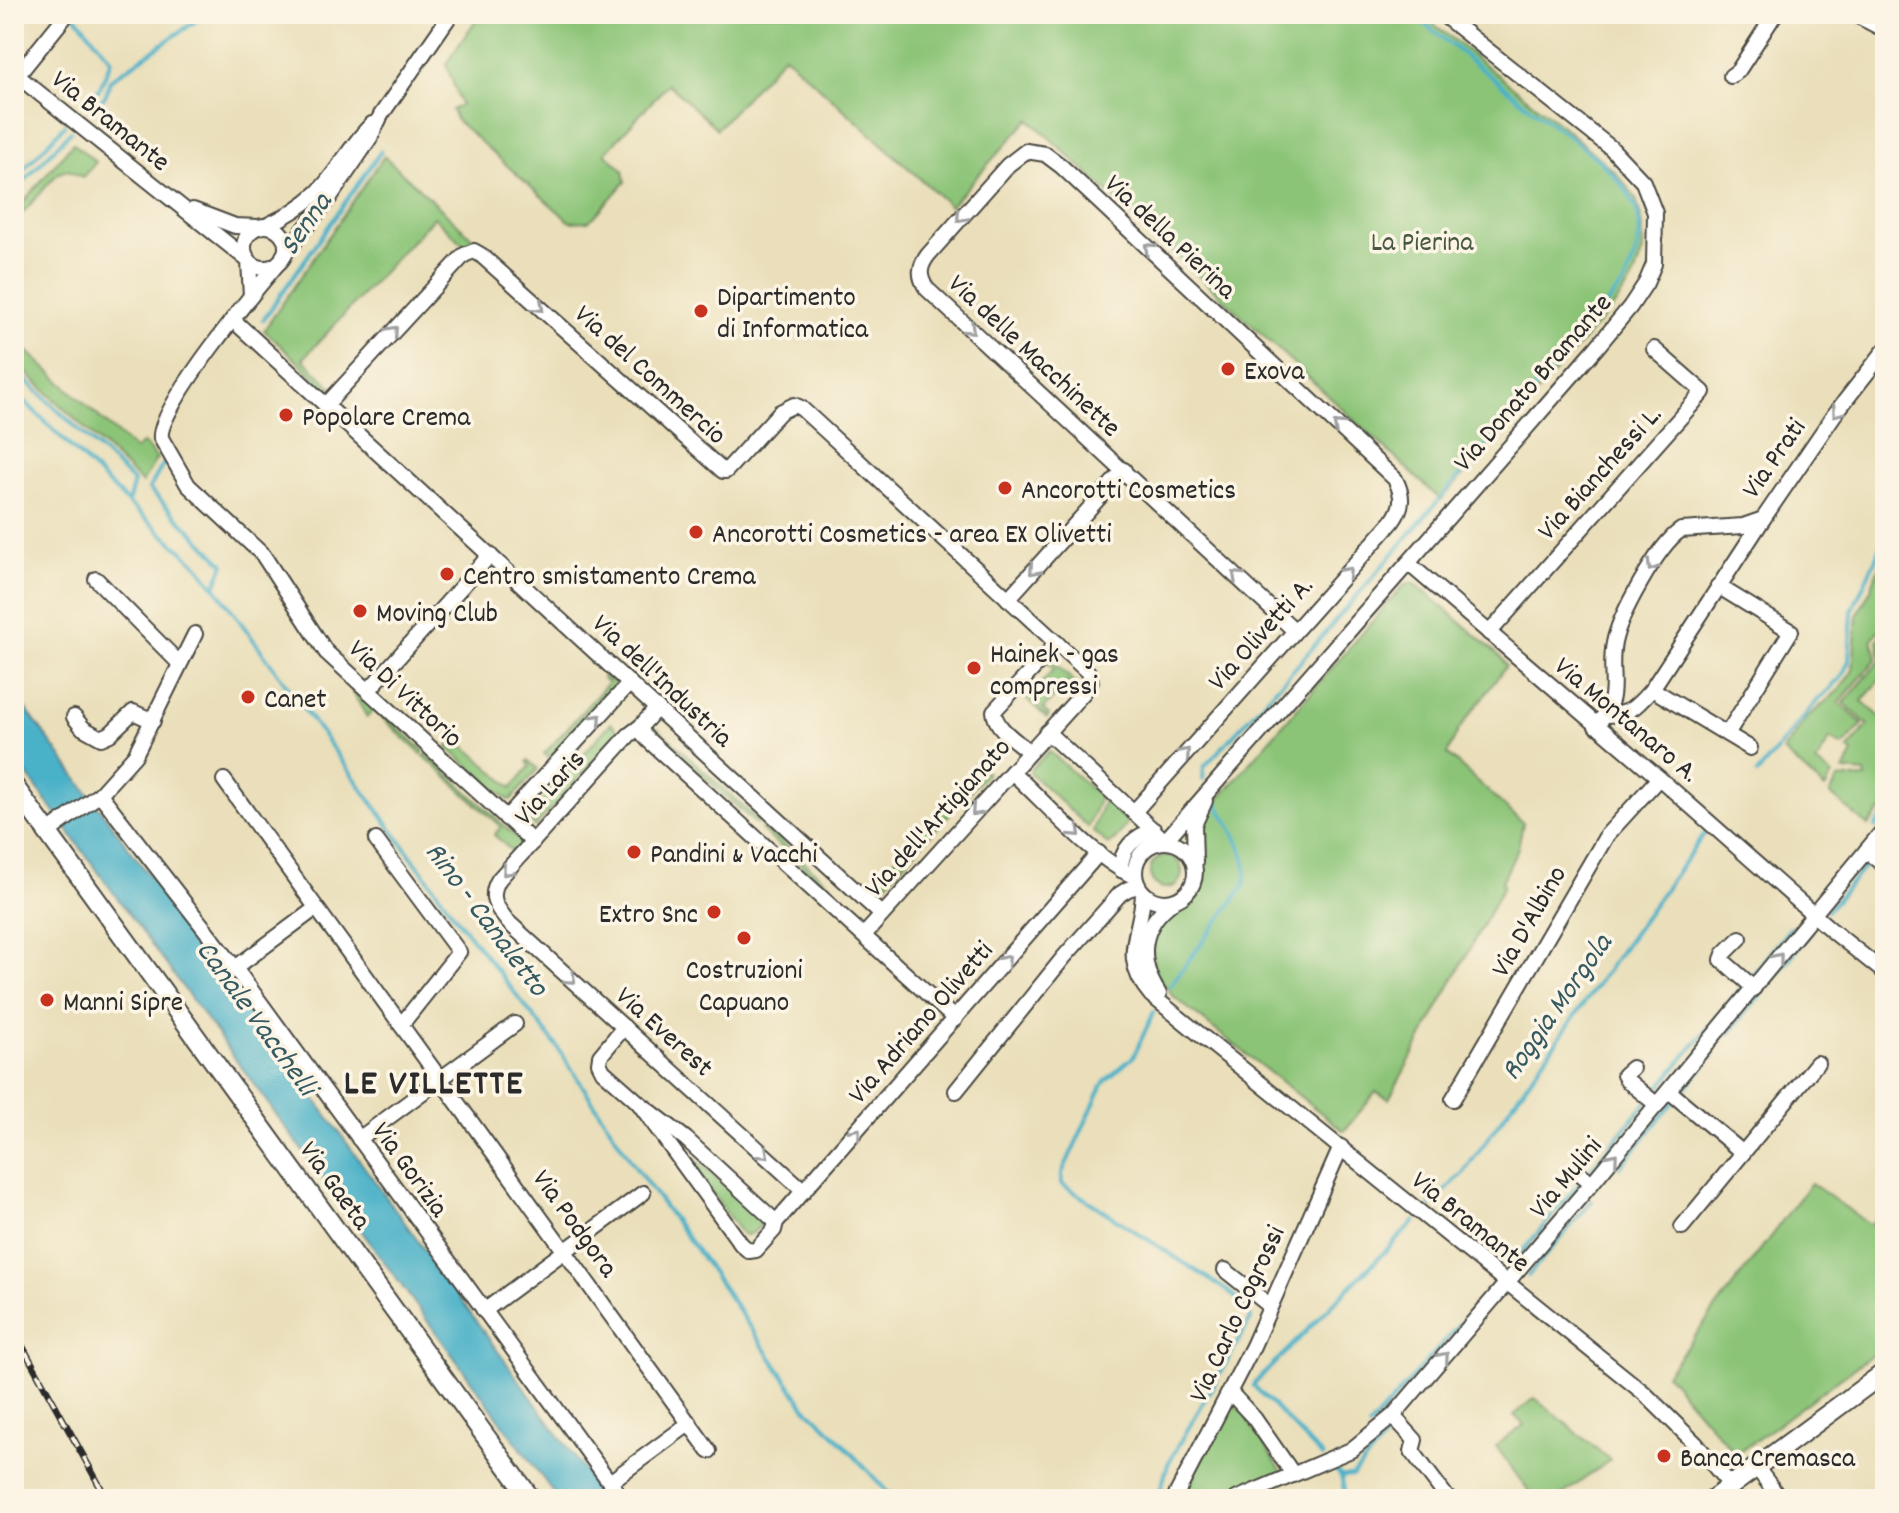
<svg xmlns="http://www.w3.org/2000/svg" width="1899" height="1513" viewBox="0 0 1899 1513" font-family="Dekko,sans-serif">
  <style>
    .green { fill: #8bc477; stroke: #5b7851; stroke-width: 2 }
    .water { fill: #49b1c8; stroke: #3a6e7a; stroke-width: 2 }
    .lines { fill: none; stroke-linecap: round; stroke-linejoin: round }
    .stream { stroke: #49b1c8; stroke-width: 4 }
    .minor-casing { stroke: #484640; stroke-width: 18 }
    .secondary-casing { stroke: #484640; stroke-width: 22 }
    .minor { stroke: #fff; stroke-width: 14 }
    .secondary { stroke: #fff; stroke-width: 18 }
    .rail-casing { stroke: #2b2b2b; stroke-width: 7 }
    .rail { stroke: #fcf5e5; stroke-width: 4; stroke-dasharray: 12; stroke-linecap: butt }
    .oneway { stroke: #a0a0a0 }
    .poi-dot { fill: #c8321e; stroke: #fcf5e5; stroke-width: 3 }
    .labels { text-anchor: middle; stroke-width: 7; stroke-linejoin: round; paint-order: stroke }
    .street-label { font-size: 28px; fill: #2b2b2b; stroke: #fcf5e5 }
    .park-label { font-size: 28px; fill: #485942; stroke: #fcf5e5 }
    .poi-label { font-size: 28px; fill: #2b2b2b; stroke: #fcf5e5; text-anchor: start }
    .water-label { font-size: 30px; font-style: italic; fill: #365a62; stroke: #fcf5e5 }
    .district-label { font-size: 36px; font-weight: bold; letter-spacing: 2px; fill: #2b2b2b; stroke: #fcf5e5 }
  </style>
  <rect width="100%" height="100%" fill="#fcf5e5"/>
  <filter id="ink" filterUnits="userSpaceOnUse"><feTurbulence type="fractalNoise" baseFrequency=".0125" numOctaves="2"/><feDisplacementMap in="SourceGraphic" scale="16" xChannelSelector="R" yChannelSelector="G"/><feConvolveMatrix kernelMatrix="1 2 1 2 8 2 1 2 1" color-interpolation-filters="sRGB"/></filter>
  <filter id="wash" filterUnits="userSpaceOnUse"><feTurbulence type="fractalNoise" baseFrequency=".006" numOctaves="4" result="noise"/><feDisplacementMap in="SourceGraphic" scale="32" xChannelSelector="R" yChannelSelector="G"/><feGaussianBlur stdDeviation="1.8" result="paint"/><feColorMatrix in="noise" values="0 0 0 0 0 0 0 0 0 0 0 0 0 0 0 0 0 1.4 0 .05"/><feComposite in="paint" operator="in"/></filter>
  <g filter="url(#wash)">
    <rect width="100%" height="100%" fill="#eadfba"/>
    <g class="green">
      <path d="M480 14H1421L1567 130 1616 173 1636 198 1643 225V251L1633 279 1615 305 1441 500 1029 119 950 206 784 55 717 129 668 84 605 153 623 170 625 182 594 217 588 221 570 222 456 120 452 110 461 105 446 64Z"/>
      <path d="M73 143 96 162 83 177 68 170 58 173 14 223V213Z"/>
      <path d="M384 156 479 244 464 245 434 217 303 359 332 387 329 391 264 330Z"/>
      <path d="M14 339 135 450 143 443 157 458 142 483 14 361Z"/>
      <path d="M1885 550V623L1872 639 1877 658 1839 703 1863 724 1843 746 1830 739 1816 763 1833 775 1825 789 1783 751 1807 718 1840 689 1853 670 1857 615 1871 589Z"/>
      <path d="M1410 583 1417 585 1501 657 1506 666 1458 731 1447 754 1523 823 1518 848 1502 882 1503 887 1389 1099 1376 1092 1344 1131 1175 998 1154 972 1152 947 1163 919 1185 904 1195 893 1202 878V825L1211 808 1402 587Z"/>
      <path d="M1885 631V674L1862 701 1885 721V806L1868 826 1830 794 1838 779 1866 778 1865 773 1844 771 1853 753 1848 749 1868 725 1844 703 1881 659 1878 640Z"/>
      <path d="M1050 660 1078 685 1075 688 1067 682 1043 709 1049 715 1047 718 1020 693 1022 691 1029 696 1054 669 1047 663Z"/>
      <path d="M604 674 616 685 549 758 544 754 608 683 602 677Z"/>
      <path d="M352 691H358L424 751 421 754 374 710 367 717Z"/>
      <path d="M611 723 620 732 535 827 530 822 529 815Z"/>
      <path d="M657 728 759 821 757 825 654 732Z"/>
      <path d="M456 738 512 788 530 766 527 762 528 760 538 769 512 799 508 800 447 747Z"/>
      <path d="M1049 751 1100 797 1088 827 1030 773 1031 769Z"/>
      <path d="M427 754 523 843 514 853 494 835 501 827 424 756Z"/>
      <path d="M980 766 987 773 880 890 887 898 882 899 869 887Z"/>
      <path d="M1104 800 1128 822 1116 839 1108 845 1093 831Z"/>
      <path d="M764 825 865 917 869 915 864 922 761 829Z"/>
      <circle cx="1166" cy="872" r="16"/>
      <path d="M685 1150 762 1218C762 1226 754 1233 747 1236L741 1233 683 1153Z"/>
      <path d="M1811 1183 1870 1225 1885 1206V1345L1736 1455 1666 1374Z"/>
      <path d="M1535 1398 1610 1460 1557 1499H1534L1496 1446 1524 1425 1514 1415Z"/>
      <path d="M1231 1403 1242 1412 1283 1473 1224 1499H1182Z"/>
    </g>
    <path class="water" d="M14 693 326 1114 605 1499H558L14 757Z"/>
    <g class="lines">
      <g class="stream">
        <path d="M74 14 111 60 100 88 85 104"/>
        <path d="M92 110 106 95 110 80 206 14"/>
        <path d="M14 180 65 125"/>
        <path d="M14 192 71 131"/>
        <path d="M263 320 381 151"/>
        <path d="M14 369 134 482 128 503"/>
        <path d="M14 391 128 503 195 563 215 587 463 927 556 1045 636 1168 706 1263 805 1407 832 1432 894 1499"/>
        <path d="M164 463 149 489 224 564 215 587"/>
        <path d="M1757 774 1817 701 1841 678 1849 661 1852 611 1885 538"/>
        <path d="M1203 779 1204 767 1295 668 1623 285C1634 261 1646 236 1636 209 1620 168 1566 135 1532 109 1492 77 1452 46 1412 14"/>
        <path d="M1875 827 1885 814"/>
        <path d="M1827 911 1885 843"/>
        <path d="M1750 978 1791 927"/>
        <path d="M1170 986 1244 886C1253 855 1229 826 1215 800"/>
        <path d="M1154 1012 1133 1057 1104 1082 1062 1173V1184L1229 1292 1248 1309 1251 1319 1168 1464 1158 1499"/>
        <path d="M1729 1034 1811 932"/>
        <path d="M1653 1095 1744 985"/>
        <path d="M1680 1095 1713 1055"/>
        <path d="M1620 1167 1674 1101"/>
        <path d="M1430 1206 1464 1172 1709 827"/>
        <path d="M1512 1264 1647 1102"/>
        <path d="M1528 1276 1592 1201"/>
        <path d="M1369 1427 1494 1285"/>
        <path d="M1323 1457 1253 1385 1415 1221"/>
        <path d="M1329 1463 1341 1476"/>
        <path d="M1346 1499 1341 1476H1352L1393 1429"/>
      </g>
    </g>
  </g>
  <g filter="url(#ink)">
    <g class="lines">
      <defs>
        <g id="minor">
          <path d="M1854 14 1885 30"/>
          <path d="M14 73 249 261 251 296"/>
          <path d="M17 76 67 14"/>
          <path d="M1731 76 1738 71 1775 14"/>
          <path d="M193 210 235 226 259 227"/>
          <path d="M266 226C285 217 302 207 318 192 338 172 351 144 372 124"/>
          <circle cx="265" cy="247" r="21"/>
          <path d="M283 256 330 197 369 140 381 115 451 14"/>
          <path d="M279 262C257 288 156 410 161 438L188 485 263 555 326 652 533 842"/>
          <path d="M233 320 882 915"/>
          <path d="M326 405 464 255 474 251 481 255 723 471H726L780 412 794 405 801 408 1088 672 1091 681 1084 692 864 935"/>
          <path d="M1408 563 1659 778 1830 929 1885 973"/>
          <path d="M96 579 179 663"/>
          <path d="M1718 586 1791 631 1727 734"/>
          <path d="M1008 599 1124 470"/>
          <path d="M1489 633 1703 392 1654 349"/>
          <path d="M1652 689 1750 748"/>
          <path d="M368 691 490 555"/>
          <path d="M657 708 641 726 629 735 499 879C488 897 496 907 508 922L804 1191"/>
          <path d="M1606 715C1630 715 1637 706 1652 689L1763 519"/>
          <path d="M74 717 83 728 101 738 110 734 133 712 153 721"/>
          <path d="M641 726 643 734 647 739 955 1019"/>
          <path d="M1596 726C1624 695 1607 678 1614 643 1619 616 1658 545 1681 530L1743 526 1763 519 1834 415 1885 350"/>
          <path d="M1047 732 1165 841 1597 347 1630 307 1646 283 1654 264 1655 213 1643 182 1611 148 1442 14"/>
          <path d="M1029 752C1017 741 995 729 994 711L1057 643"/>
          <path d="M1012 772C1047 804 1093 858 1135 877"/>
          <path d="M224 780 709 1451"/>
          <path d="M100 794 235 968 622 1499"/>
          <path d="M1134 812 1392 522C1403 507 1404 496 1395 479L1061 166 1045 154 1026 151 1008 165 928 255C919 267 918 276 927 289L1294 630"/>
          <path d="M506 818 630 683"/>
          <path d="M48 832 100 794 135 755 195 634"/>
          <path d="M376 840 459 952 401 1025"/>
          <circle cx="1165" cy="872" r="30"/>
          <path d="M1866 851 1885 866"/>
          <path d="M1195 862 1194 825 1205 801"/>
          <path d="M1121 870C1120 849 1135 836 1154 830"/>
          <path d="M1143 893C1142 934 1118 956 1151 995L1644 1393 1696 1444 1731 1486"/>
          <path d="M1740 938 1724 954 1722 960 1754 988"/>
          <path d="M235 968 316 908"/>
          <path d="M1159 994C1137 960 1140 925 1174 901"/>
          <path d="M624 1027 600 1056 599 1063 603 1071 638 1102 686 1139 776 1222"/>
          <path d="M1632 1068 1624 1075 1628 1081 1657 1105"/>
          <path d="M956 1091 1064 957 1120 894 1128 889 1138 886"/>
          <path d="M1669 1091 1743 1153"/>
          <path d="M1453 1099 1607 835 1659 778"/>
          <path d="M638 1102 741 1244 749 1251 756 1250 774 1230 776 1222 1099 853"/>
          <path d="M359 1139 515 1024"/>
          <path d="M1578 1172 1592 1183"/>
          <path d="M1682 1227 1817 1063"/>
          <path d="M1225 1270 1270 1306"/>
          <path d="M484 1311 643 1193"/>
          <path d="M1229 1391 1254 1418 1293 1474"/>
          <path d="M1393 1416 1415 1440 1412 1451 1448 1499"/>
          <path d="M1757 1468 1780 1499"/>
          <path d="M610 1482 690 1423"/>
          <path d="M1174 1499 1253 1346 1341 1147"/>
          <path d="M1236 1499 1351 1450 1393 1416 1592 1183 1885 828"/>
        </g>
        <g id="secondary">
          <path d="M14 786 531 1499"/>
          <path d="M1713 1499 1885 1372"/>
        </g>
      </defs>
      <use href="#minor" class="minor-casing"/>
      <use href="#secondary" class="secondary-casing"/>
      <use href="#minor" class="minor"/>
      <use href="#secondary" class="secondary"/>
      <defs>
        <path id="rail" d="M14 1331 107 1499"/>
      </defs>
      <use href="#rail" class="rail-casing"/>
      <use href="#rail" class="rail"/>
    </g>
    <defs><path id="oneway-chevron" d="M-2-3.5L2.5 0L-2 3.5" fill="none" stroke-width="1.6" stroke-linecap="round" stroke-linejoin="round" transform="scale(2)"/></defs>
    <g class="oneway">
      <use href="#oneway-chevron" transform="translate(961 217) rotate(132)"/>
      <use href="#oneway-chevron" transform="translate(1149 248) rotate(-137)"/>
      <use href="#oneway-chevron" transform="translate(539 307) rotate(42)"/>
      <use href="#oneway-chevron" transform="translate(970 329) rotate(43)"/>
      <use href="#oneway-chevron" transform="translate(393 331) rotate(-48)"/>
      <use href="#oneway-chevron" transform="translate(1837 412) rotate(127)"/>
      <use href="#oneway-chevron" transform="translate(1338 426) rotate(-137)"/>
      <use href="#oneway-chevron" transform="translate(1652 566) rotate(123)"/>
      <use href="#oneway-chevron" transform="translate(1034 570) rotate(132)"/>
      <use href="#oneway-chevron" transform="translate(1347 572) rotate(-47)"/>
      <use href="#oneway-chevron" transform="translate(1237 576) rotate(-137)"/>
      <use href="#oneway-chevron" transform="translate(597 719) rotate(-47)"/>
      <use href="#oneway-chevron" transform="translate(1185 753) rotate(-49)"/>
      <use href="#oneway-chevron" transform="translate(976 811) rotate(132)"/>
      <use href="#oneway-chevron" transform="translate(1076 832) rotate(43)"/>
      <use href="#oneway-chevron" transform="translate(507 871) rotate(131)"/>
      <use href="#oneway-chevron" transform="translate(1778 958) rotate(-51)"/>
      <use href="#oneway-chevron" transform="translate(1006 960) rotate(-49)"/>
      <use href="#oneway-chevron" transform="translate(571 979) rotate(42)"/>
      <use href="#oneway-chevron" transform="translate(856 1133) rotate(-49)"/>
      <use href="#oneway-chevron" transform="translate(764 1154) rotate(42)"/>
      <use href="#oneway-chevron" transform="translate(1613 1158) rotate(-50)"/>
      <use href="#oneway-chevron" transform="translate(1444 1357) rotate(-49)"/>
    </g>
  </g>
  <g class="poi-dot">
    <circle cx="701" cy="311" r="8"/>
    <circle cx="1228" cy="369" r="8"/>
    <circle cx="286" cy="415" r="8"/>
    <circle cx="1005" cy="488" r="8"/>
    <circle cx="696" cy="532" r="8"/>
    <circle cx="447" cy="574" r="8"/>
    <circle cx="360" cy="611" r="8"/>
    <circle cx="974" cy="668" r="8"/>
    <circle cx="248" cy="697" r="8"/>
    <circle cx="634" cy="852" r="8"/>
    <circle cx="714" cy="912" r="8"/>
    <circle cx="744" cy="938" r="8"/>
    <circle cx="47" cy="1000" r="8"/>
    <circle cx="1664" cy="1456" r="8"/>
  </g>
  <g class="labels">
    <g class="street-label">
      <text transform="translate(112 119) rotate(39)" y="10">Via Bramante</text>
      <text transform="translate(1172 235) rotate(43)" y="10">Via della Pierina</text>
      <text transform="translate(1036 354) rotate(43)" y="10">Via delle Macchinette</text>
      <text transform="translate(652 373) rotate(42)" y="10">Via del Commercio</text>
      <text transform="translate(1531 381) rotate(-49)" y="10">Via Donato Bramante</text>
      <text transform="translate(1772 457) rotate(-55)" y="10">Via Prati</text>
      <text transform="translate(1598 471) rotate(-48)" y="10">Via Bianchessi L.</text>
      <text transform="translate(1259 632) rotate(-48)" y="10">Via Olivetti A.</text>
      <text transform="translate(664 679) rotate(43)" y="10">Via dell'Industria</text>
      <text transform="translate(407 692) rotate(43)" y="10">Via Di Vittorio</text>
      <text transform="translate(1628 718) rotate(40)" y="10">Via Montanaro A.</text>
      <text transform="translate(548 786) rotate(-48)" y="10">Via Laris</text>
      <text transform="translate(936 816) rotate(-48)" y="10">Via dell'Artigianato</text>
      <text transform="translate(1527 920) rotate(-60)" y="10">Via D'Albino</text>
      <text transform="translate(919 1021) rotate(-49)" y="10">Via Adriano Olivetti</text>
      <text transform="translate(666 1030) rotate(42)" y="10">Via Everest</text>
      <text transform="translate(412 1168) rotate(54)" y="10">Via Gorizia</text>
      <text transform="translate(1564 1176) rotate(-50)" y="10">Via Mulini</text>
      <text transform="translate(337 1184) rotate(54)" y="10">Via Gaeta</text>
      <text transform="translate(1472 1220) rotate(39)" y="10">Via Bramante</text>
      <text transform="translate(577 1222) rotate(54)" y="10">Via Podgora</text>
      <text transform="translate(1235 1313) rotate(-65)" y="10">Via Carlo Cogrossi</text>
    </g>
    <g class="park-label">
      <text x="1422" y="250">La Pierina</text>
    </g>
    <g class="poi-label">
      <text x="717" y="305">Dipartimento<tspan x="717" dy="32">di Informatica</tspan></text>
      <text x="1244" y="379">Exova</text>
      <text x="302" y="425">Popolare Crema</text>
      <text x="1021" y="498">Ancorotti Cosmetics</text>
      <text x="712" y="542">Ancorotti Cosmetics - area EX Olivetti</text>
      <text x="463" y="584">Centro smistamento Crema</text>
      <text x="376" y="621">Moving Club</text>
      <text x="990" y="662">Hainek - gas<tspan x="990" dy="32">compressi</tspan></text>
      <text x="264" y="707">Canet</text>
      <text x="650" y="862">Pandini &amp; Vacchi</text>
      <text x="698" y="922" text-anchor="end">Extro Snc</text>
      <text x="744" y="978" text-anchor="middle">Costruzioni<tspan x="744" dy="32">Capuano</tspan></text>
      <text x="63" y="1010">Manni Sipre</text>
      <text x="1680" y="1466">Banca Cremasca</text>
    </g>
    <g class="water-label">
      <text transform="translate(304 223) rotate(-55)" y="10">Senna</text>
      <text transform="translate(488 918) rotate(53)" y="10">Rino - Canaletto</text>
      <text transform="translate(1555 1006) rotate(-55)" y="10">Roggia Morgola</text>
      <text transform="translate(258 1017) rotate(54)" y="10">Canale Vacchelli</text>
    </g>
    <g class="district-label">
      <text x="434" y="1093">LE VILLETTE</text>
    </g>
  </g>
  <rect width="1899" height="1513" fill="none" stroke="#fcf5e5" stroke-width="48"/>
</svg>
